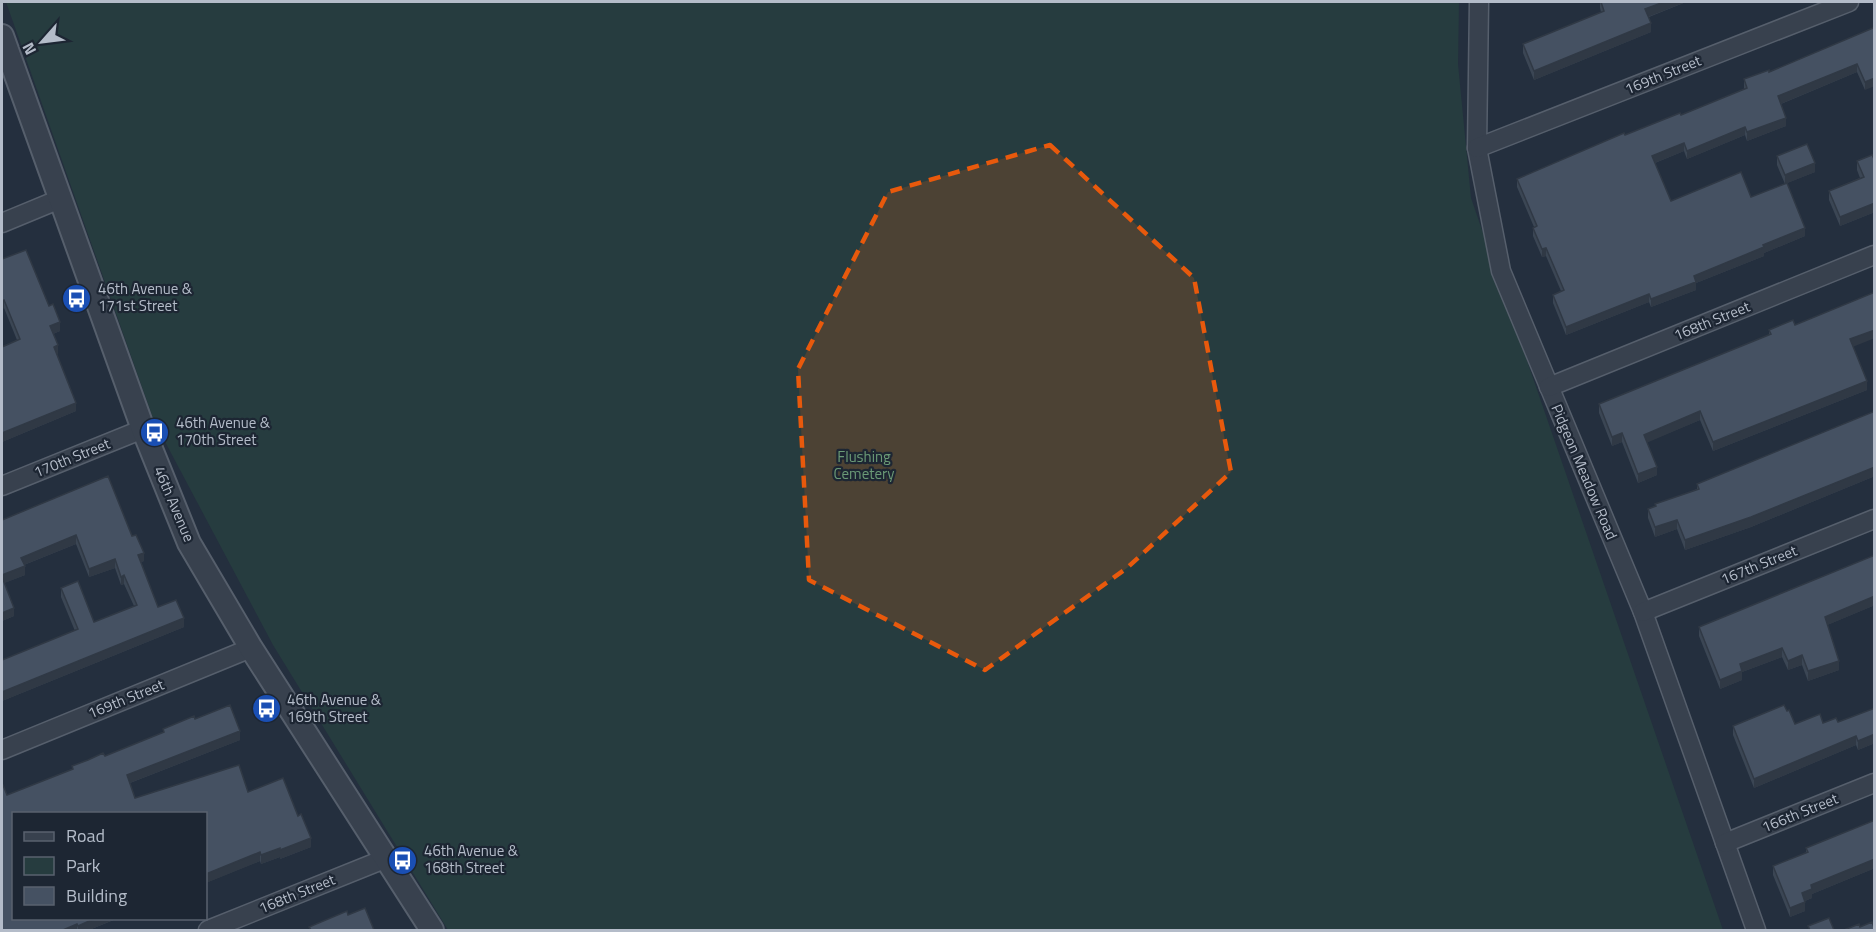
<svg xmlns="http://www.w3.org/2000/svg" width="1876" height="932" viewBox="0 0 1876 932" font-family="'Titillium Web',sans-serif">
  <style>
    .green { fill: #263c3f }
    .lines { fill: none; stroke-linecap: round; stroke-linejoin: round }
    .minor-casing { stroke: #565f6c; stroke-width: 21 }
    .tertiary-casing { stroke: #565f6c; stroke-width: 26 }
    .minor { stroke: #38414e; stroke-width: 18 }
    .tertiary { stroke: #38414e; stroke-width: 22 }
    .wall { fill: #3b4654 }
    .shaded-wall { fill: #303945 }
    .building { fill: #455162; stroke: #303945; stroke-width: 1.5 }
    .marked { fill: #e8590c; fill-opacity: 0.2; stroke: #e8590c; stroke-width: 4.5; stroke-dasharray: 12 8; stroke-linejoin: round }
    .labels { text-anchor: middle; stroke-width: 4.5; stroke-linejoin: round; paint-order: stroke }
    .street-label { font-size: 15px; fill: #b4bcc9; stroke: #1d2633 }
    .poi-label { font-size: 15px; fill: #b4bcc9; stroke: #1d2633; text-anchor: start }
    .park-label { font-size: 15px; fill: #6b9a76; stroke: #1d2633 }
  </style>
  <rect width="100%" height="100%" fill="#242f3e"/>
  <path class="green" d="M6 2H1459L1458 64 1471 198 1723 930H448L273 645 154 421Z"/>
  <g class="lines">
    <defs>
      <g id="minor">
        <path d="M1479 2 1477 148 1501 271 1643 612 1756 930"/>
        <path d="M1477 148 1849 2"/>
        <path d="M2 223 60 199"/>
        <path d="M1549 387 1874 255"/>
        <path d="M2 486 143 429"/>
        <path d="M1643 612 1874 519"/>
        <path d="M2 750 251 648"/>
        <path d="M1725 843 1874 783"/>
        <path d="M208 930 387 858"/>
      </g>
      <path id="tertiary" d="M2 36 143 429 189 543 251 648 432 930"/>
    </defs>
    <use href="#minor" class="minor-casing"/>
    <use href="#tertiary" class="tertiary-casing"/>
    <use href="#minor" class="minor"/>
    <use href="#tertiary" class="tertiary"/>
  </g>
  <g class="wall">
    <path d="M1600 2H1686L1649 17 1651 32 1534 80 1523 53V44L1601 12 1600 8Z"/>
    <path d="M1873 28 1865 90 1857 72 1781 104 1786 126 1747 141 1745 135 1687 159 1684 151 1655 163 1671 201 1751 197 1785 184 1777 165V156L1815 172 1787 183 1805 236 1764 253V256L1696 283V290L1651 307 1649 302 1566 335 1553 303V295L1561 291 1546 256 1542 257 1533 236V228L1534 227 1517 187V179L1625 135 1681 115 1744 89V79L1769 72Z"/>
    <path d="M1857 161H1875V212L1840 226 1829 200V191L1860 178 1857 170Z"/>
    <path d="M2 259 49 306 60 331 53 334 58 353 57 354 76 411 2 442V347L17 340 4 308 2 309Z"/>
    <path d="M1795 325 1853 347 1867 390 1713 451 1700 420 1647 442 1657 475 1638 483 1622 442 1612 446 1599 413V404L1769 335V330Z"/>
    <path d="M1875 411V476L1751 527 1685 550 1677 529 1655 537 1648 518V509L1697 489V484Z"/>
    <path d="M2 520 132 536 144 561 141 562 158 607 184 627 2 701V660L75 631 61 597V588L94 622 134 606 124 584 121 585 115 568 89 577 76 544 24 565 25 575 4 583 14 616 2 621Z"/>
    <path d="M1875 605 1827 625 1839 670 1808 681 1802 665 1788 670 1782 657 1742 672V680L1720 689 1699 636V627Z"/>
    <path d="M1875 708V743L1858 750 1856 745 1754 788 1733 735V726L1787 711 1795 724 1838 722Z"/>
    <path d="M195 719 240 740 130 783 135 798 248 792 311 847 280 859V857L261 864 260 861 89 930H2L7 795 72 769V766L105 756 163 733V729Z"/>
    <path d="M1875 820V868L1812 894V898L1805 901V911L1790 917 1773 875V866L1806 853V848Z"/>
  </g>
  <g class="shaded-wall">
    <path d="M1664 2H1686L1645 18V9Z"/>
    <path d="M1651 23V32L1534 80V71Z"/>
    <path d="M1857 64V72L1778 105V96Z"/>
    <path d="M1875 78V86L1865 90V82Z"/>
    <path d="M1786 118V126L1747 141V132Z"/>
    <path d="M1745 127V135L1687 159V151Z"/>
    <path d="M1684 143V151L1652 164V156Z"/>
    <path d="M1815 163V172L1785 184V175Z"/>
    <path d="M1875 203V212L1840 226V217Z"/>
    <path d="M1805 228V236L1764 253V256L1696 283V290L1651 307V299L1694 276 1763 245Z"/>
    <path d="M1546 248V256L1542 257V249Z"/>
    <path d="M1649 294V302L1566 335V327Z"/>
    <path d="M4 300V308L2 309V301Z"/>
    <path d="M60 322V331L50 335V326Z"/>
    <path d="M1875 330V338L1850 348V339Z"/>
    <path d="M58 345V353L54 355V347Z"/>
    <path d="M1867 381V390L1713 451V442Z"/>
    <path d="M76 403V411L2 442V433Z"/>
    <path d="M1700 411V420L1644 444V435Z"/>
    <path d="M1622 433V442L1612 446V437Z"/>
    <path d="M1657 467V475L1638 483V474Z"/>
    <path d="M1875 467V476L1751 527 1685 550V540Z"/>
    <path d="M1677 520V529L1655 537V527Z"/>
    <path d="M76 535V544L21 566V558Z"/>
    <path d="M144 553V561L138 563V555Z"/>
    <path d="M115 559V568L89 577V569Z"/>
    <path d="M25 566V575L2 584V575Z"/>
    <path d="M124 575V584L121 585V577Z"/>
    <path d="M1875 596V605L1825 626V617Z"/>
    <path d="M14 608V616L2 621V613Z"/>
    <path d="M184 618V627L2 701V692Z"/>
    <path d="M1782 648V657L1742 672V680L1720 689V680L1740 664Z"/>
    <path d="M1802 655V665L1788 670V661Z"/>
    <path d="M1839 661V670L1808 681V671Z"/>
    <path d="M240 731V740L127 784V775Z"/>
    <path d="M1875 734V743L1858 750V741Z"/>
    <path d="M1856 736V745L1754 788V779Z"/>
    <path d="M311 838V847L280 859V850Z"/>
    <path d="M280 848V857L261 864V855Z"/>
    <path d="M260 852V861L206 883V874Z"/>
    <path d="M1875 859V868L1812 894V898L1802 902V893L1811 885Z"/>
    <path d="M1805 902V911L1790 917V908Z"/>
    <path d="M96 918H118L89 930H78V926Z"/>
    <path d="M77 924V930H63Z"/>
  </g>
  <g class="building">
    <path d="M1601 2H1664L1645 9 1651 23 1534 71 1523 44 1604 11Z"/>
    <path d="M1873 28 1875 31V57H1874L1875 59V78L1865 82 1857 64 1778 96 1786 118 1747 132 1745 127 1687 151 1684 143 1652 156 1671 201 1741 172 1751 197 1787 183 1805 228 1763 245 1764 247 1694 276 1696 282 1651 299 1649 294 1566 327 1553 295 1564 290 1546 248 1542 249 1533 228 1537 226 1517 179 1624 133 1625 135 1680 113 1681 115 1747 88 1744 79 1769 70V72Z"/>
    <path d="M1807 144 1815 163 1785 175 1777 156Z"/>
    <path d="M1872 155 1875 161V203L1840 217 1829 191 1864 177 1857 161Z"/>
    <path d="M26 250 49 306 53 304 60 322 50 326 58 345 54 347 76 403 2 433V347L20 339 4 300 2 301V259Z"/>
    <path d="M1875 292V330L1850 339 1867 381 1713 442 1700 411 1644 435 1657 467 1638 474 1622 433 1612 437 1599 404 1771 334 1769 330 1793 320 1795 325Z"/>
    <path d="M1875 411V467L1751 517 1685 540 1677 520 1655 527 1648 509 1656 506 1655 504 1699 489 1697 484Z"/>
    <path d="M108 476 132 536 136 535 144 553 138 555 158 607 176 600 184 618 2 692V660L78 629 61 588 78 581 94 622 137 605 124 575 121 577 115 559 89 569 76 535 21 558 25 566 2 575V520Z"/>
    <path d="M1875 555V596L1825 617 1839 661 1808 671 1802 655 1788 661 1782 648 1740 664 1742 671 1720 680 1699 627Z"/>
    <path d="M2 577 14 608 2 613Z"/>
    <path d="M230 705 240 731 127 775 135 798 239 765 248 792 283 778 298 816 301 814 311 838 280 850V848L261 855 260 852 206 874V813H14V918H96L78 926 77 924 63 930H2V785H3L7 795 73 769 72 766 88 760 103 753 105 756 164 732 163 729 194 716 195 719Z"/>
    <path d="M1784 705 1787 711 1789 710 1795 724 1820 714 1823 723 1836 718 1838 722 1875 708V734L1858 741 1856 736 1754 779 1733 726Z"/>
    <path d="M1875 820V859L1811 885 1812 889 1802 893 1805 902 1790 908 1773 866 1808 852 1806 848Z"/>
    <path d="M365 908 374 930H311L309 927 347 911 348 915Z"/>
    <path d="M1829 918 1834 930H1810L1808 926Z"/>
    <path d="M1872 922 1875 930H1844L1859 924 1860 927Z"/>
  </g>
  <path class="marked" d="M1050 145 1194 278 1231 472 1127 568 985 670 809 580 798 369 888 192Z"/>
  <defs>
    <symbol id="bus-disc" viewBox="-11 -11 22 22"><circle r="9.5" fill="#1a4fb4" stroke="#1d2633"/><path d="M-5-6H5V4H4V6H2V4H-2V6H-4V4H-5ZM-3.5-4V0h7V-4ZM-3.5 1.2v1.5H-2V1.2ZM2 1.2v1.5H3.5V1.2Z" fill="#fff"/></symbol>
  </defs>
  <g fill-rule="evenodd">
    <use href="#bus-disc" x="60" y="282" width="33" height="33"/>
    <use href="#bus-disc" x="138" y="416" width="33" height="33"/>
    <use href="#bus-disc" x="250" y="692" width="33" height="33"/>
    <use href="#bus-disc" x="386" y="844" width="33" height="33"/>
  </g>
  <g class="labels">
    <g class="street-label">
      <text transform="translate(1663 75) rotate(-22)" y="5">169th Street</text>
      <text transform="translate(1712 321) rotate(-22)" y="5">168th Street</text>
      <text transform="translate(72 458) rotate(-22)" y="5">170th Street</text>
      <text transform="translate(1584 472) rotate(67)" y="5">Pidgeon Meadow Road</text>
      <text transform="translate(174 504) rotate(67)" y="5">46th Avenue</text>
      <text transform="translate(1759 565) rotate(-22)" y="5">167th Street</text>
      <text transform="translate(126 699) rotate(-22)" y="5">169th Street</text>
      <text transform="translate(1800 813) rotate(-22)" y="5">166th Street</text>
      <text transform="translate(297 894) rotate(-22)" y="5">168th Street</text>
    </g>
    <g class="poi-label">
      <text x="98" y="294">46th Avenue &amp;<tspan x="98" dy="17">171st Street</tspan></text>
      <text x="176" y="428">46th Avenue &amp;<tspan x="176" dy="17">170th Street</tspan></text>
      <text x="287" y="705">46th Avenue &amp;<tspan x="287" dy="17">169th Street</tspan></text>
      <text x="424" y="856">46th Avenue &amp;<tspan x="424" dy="17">168th Street</tspan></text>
    </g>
    <g class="park-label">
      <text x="864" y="462">Flushing<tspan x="864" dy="17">Cemetery</tspan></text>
    </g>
  </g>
  <rect width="1876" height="932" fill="none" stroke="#b4bcc9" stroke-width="6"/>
  <rect x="12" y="812" width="195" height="108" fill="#1d2633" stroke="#59626f" stroke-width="1.5"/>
  <rect x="24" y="832" width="30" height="9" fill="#38414e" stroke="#59626f" stroke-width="1.5"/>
  <text x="66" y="842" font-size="18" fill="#b4bcc9">Road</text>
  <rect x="24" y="857" width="30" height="18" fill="#263c3f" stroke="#59626f" stroke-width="1.5"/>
  <text x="66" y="872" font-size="18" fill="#b4bcc9">Park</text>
  <rect x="24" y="887" width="30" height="18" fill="#455162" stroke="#59626f" stroke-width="1.5"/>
  <text x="66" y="902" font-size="18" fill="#b4bcc9">Building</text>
  <g transform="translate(42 42) rotate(242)" stroke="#1d2633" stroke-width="4.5" paint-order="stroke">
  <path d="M0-4.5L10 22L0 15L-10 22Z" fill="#b4bcc9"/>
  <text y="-9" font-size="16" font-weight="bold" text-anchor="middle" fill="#b4bcc9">N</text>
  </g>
</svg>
